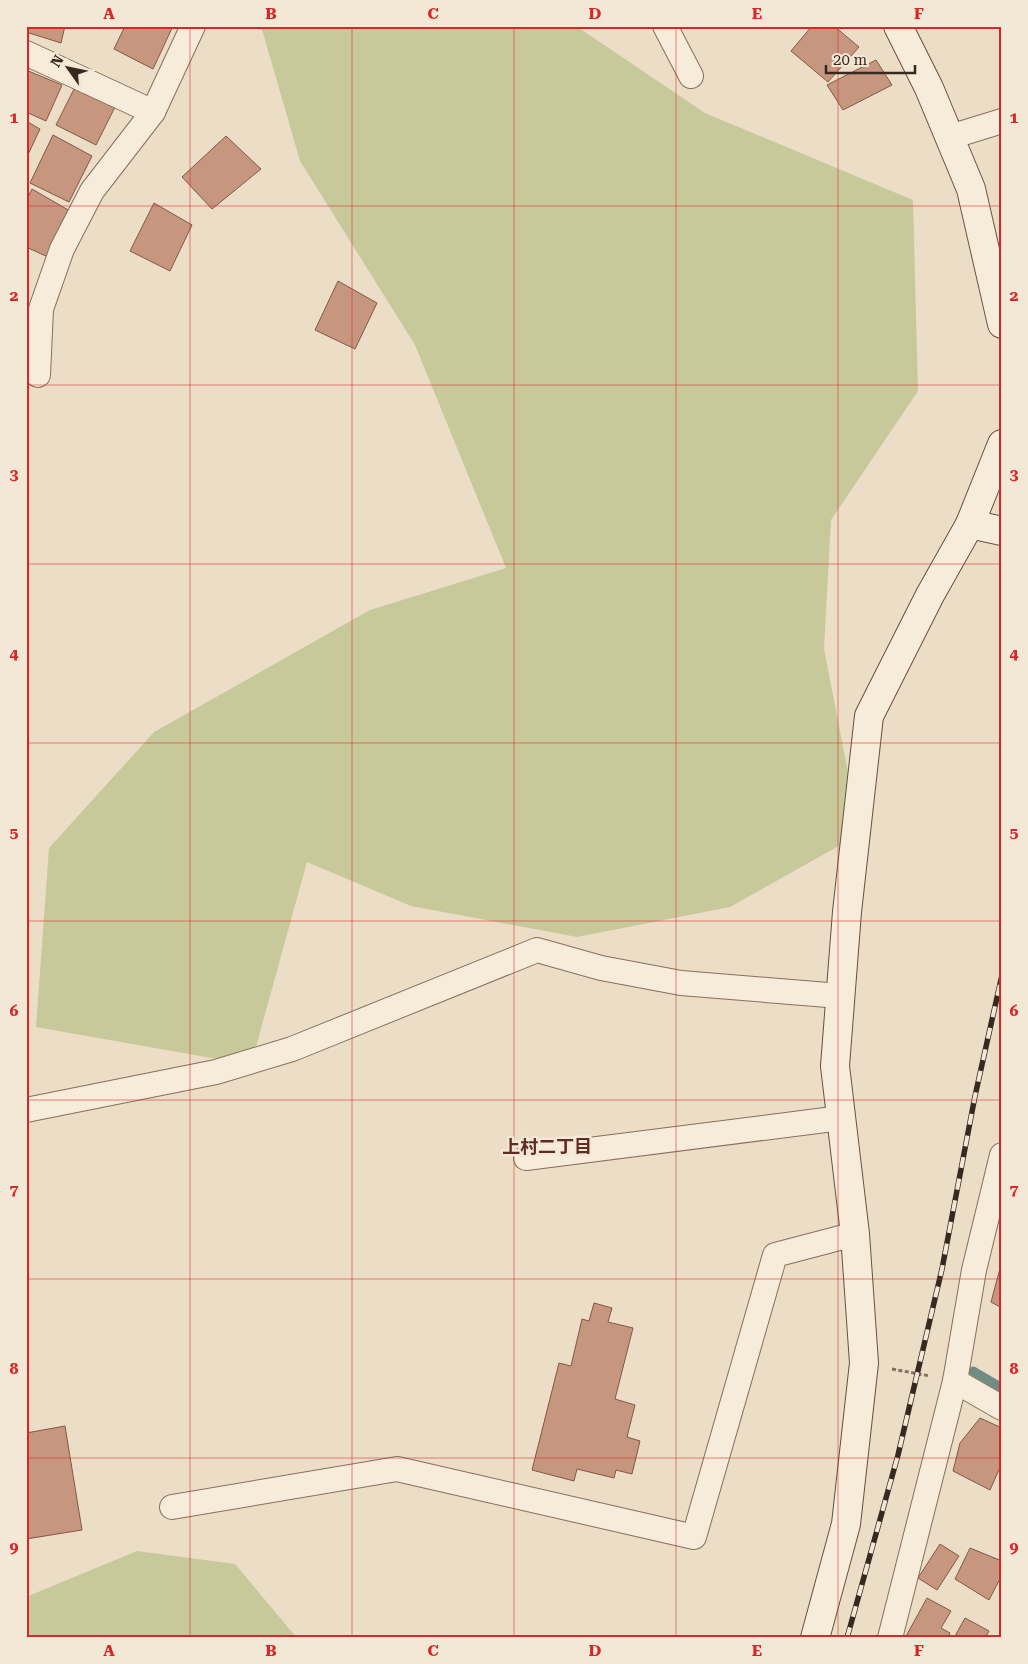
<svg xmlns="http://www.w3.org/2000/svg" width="1028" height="1664" viewBox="0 0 1028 1664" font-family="'Roboto Serif','Noto Sans JP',serif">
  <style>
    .green { fill: #c8c99b }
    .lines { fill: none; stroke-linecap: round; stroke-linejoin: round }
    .stream { stroke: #6f8d83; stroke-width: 9 }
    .building { fill: #c7967f; stroke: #835845 }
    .street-casing { stroke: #866f5d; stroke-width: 26 }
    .secondary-casing { stroke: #685040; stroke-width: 30 }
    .path { stroke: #866f5d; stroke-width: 3; stroke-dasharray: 4 2.5; stroke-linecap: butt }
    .street { stroke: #f7ebd9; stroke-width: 24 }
    .secondary { stroke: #f7ebd9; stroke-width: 28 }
    .rail-casing { stroke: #372920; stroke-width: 5.5 }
    .rail { stroke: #f3e8d6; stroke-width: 4; stroke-dasharray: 11; stroke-linecap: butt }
    .grid { fill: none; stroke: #d62828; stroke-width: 1; stroke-opacity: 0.55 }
    .labels { text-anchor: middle; stroke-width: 5; stroke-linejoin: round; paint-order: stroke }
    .neighbourhood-label { font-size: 18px; font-weight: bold; fill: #612a22; stroke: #f3e8d6 }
    .neatline { fill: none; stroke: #d62828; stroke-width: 2 }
    .grid-label { font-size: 16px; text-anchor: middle; font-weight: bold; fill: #d62828 }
  </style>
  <rect width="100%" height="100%" fill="#ecddc7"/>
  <g class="green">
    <path d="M261 26H576L705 113 913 200 918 391 831 520 824 649 860 834 730 907 577 937 411 906 307 862 251 1065 36 1027 49 848 154 732 370 610 506 568 415 345 300 161Z"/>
    <path d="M137 1551 235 1564 297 1638H26V1597Z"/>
  </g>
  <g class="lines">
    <path class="stream" d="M973 1371 1002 1388"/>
  </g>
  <g class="building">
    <path d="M26 26H65L61 43 26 32Z"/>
    <path d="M125 26H173L153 69 114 49Z"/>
    <path d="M812 26H834L859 47 828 82 791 51Z"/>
    <path d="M876 60 892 85 843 110 827 85Z"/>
    <path d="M26 70 62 85 46 121 26 112Z"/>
    <path d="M76 85 115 107 96 145 56 125Z"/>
    <path d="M26 121 40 129 26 159Z"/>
    <path d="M53 135 92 156 69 202 30 183Z"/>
    <path d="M226 136 261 169 212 209 182 177Z"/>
    <path d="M32 189 70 211 48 257 26 247V201Z"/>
    <path d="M154 203 192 225 170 271 130 251Z"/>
    <path d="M338 281 377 303 355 349 315 330Z"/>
    <path d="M1002 1261V1308L991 1302Z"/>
    <path d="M594 1303 612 1308 608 1322 633 1328 615 1399 635 1405 627 1437 640 1441 632 1474 616 1470 614 1478 577 1469 574 1481 532 1470 559 1363 571 1366 582 1319 589 1321Z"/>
    <path d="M980 1418 1002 1428V1463L990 1490 953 1471 960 1443Z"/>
    <path d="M65 1426 82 1530 26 1539V1433Z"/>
    <path d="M940 1544 959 1556 937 1590 918 1578Z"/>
    <path d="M970 1548 1002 1561V1575L989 1600 955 1579Z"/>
    <path d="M927 1598 951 1611 941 1628 950 1633 948 1638H905Z"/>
    <path d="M965 1618 989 1631 985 1638H954Z"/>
  </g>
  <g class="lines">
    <defs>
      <g id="street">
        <path d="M665 26 691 76"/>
        <path d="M26 53 153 112"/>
        <path d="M950 137 1002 121"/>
        <path d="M38 375 41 309 62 249 92 191 153 112 193 26"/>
        <path d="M26 1110 216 1072 292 1049 537 950 601 968 681 983 840 996"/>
        <path d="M1002 1155 974 1270 955 1381 1002 1408"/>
        <path d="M526 1158 841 1118"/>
        <path d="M172 1507 397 1469 694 1537 775 1255 855 1234"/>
        <path d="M890 1638 955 1381"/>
      </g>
      <g id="secondary">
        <path d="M898 26 929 88 971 189 1002 324"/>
        <path d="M970 524 1002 531"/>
        <path d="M815 1638 846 1524 864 1363 855 1234 835 1066 847 912 869 716 930 595 970 524 1002 444"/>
      </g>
    </defs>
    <use href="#street" class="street-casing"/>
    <use href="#secondary" class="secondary-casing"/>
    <path class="path" d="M892 1369 930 1376"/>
    <use href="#street" class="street"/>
    <use href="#secondary" class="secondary"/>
    <defs>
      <path id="rail" d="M847 1638 898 1455 942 1269 975 1096 1002 975"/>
    </defs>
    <use href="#rail" class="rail-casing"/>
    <use href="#rail" class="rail"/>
  </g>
  <path class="grid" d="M190 26V1638M352 26V1638M514 26V1638M676 26V1638M838 26V1638M26 206H1002M26 385H1002M26 564H1002M26 743H1002M26 921H1002M26 1100H1002M26 1279H1002M26 1458H1002"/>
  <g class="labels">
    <g class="neighbourhood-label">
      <text x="547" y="1153">上村二丁目</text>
    </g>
  </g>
  <rect width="1028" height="1664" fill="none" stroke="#f3e8d6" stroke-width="55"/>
  <g transform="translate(68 68) rotate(303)" stroke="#f3e8d6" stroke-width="4" paint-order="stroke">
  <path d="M0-4L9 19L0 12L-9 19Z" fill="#372920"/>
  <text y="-8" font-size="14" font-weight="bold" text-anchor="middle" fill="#372920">N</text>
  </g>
  <path d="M826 65v8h89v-8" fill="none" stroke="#372920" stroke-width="2.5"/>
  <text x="833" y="65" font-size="15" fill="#372920" stroke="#f3e8d6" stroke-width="4" paint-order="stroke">20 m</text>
  <rect x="28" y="28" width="972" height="1608" class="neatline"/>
  <g class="grid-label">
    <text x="109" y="19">A</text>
    <text x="271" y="19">B</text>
    <text x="433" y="19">C</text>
    <text x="595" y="19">D</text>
    <text x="757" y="19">E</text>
    <text x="919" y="19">F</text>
    <text x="14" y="123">1</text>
    <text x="1014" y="123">1</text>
    <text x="14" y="301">2</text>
    <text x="1014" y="301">2</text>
    <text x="14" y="480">3</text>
    <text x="1014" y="480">3</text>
    <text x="14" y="659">4</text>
    <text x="1014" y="659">4</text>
    <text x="14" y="838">5</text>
    <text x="1014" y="838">5</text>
    <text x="14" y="1016">6</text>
    <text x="1014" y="1016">6</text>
    <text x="14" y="1195">7</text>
    <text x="1014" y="1195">7</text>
    <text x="14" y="1374">8</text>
    <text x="1014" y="1374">8</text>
    <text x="14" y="1553">9</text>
    <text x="1014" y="1553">9</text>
    <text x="109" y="1656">A</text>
    <text x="271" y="1656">B</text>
    <text x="433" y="1656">C</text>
    <text x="595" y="1656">D</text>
    <text x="757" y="1656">E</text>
    <text x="919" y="1656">F</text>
  </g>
</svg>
